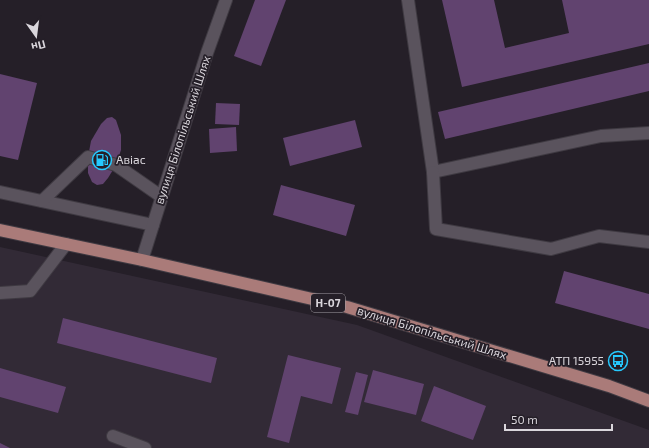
<svg xmlns="http://www.w3.org/2000/svg" width="649" height="448" viewBox="0 0 649 448" font-family="'Exo 2',sans-serif">
  <style>
    .built { fill: #322a36 }
    .building { fill: #61436f }
    .lines { fill: none; stroke-linecap: round; stroke-linejoin: round }
    .minor-casing { stroke: #3f3a42; stroke-width: 14 }
    .major-casing { stroke: #3f3a42; stroke-width: 14 }
    .minor { stroke: #5a535d; stroke-width: 12 }
    .major { stroke: #aa7b79; stroke-width: 12 }
    .labels { text-anchor: middle; stroke-width: 3.5; stroke-linejoin: round; paint-order: stroke }
    .shield { fill: #251f28; stroke: #a49fa6; stroke-width: 1 }
    .shield-label { font-size: 11px; font-weight: bold; fill: #dad6dc }
    .street-label { font-size: 12px; fill: #dad6dc; stroke: #251f28 }
    .poi-label { font-size: 12px; fill: #dad6dc; stroke: #251f28; text-anchor: start }
  </style>
  <rect width="100%" height="100%" fill="#251f28"/>
  <path class="built" d="M0 247 357 325 649 430V448H0Z"/>
  <g class="building">
    <path d="M255 0H286L261 66 234 56Z"/>
    <path d="M442 0H494L505 48 569 33 562 0H649V44L462 87Z"/>
    <path d="M649 63V91L445 139 438 112Z"/>
    <path d="M0 74 37 83 18 160 0 156Z"/>
    <path d="M216 103 240 104 239 125 215 124Z"/>
    <path d="M112 117 116 120 121 135V150L116 165 108 178 103 184 97 185 92 182 88 173V157L91 141 101 124 107 118Z"/>
    <path d="M355 120 362 147 290 166 283 138Z"/>
    <path d="M236 127 237 151 210 153 209 129Z"/>
    <path d="M281 185 355 205 346 236 273 215Z"/>
    <path d="M564 271 649 294V329L555 303Z"/>
    <path d="M63 318 217 358 211 383 57 343Z"/>
    <path d="M288 355 341 368 332 404 301 396 289 443 267 437Z"/>
    <path d="M0 368 66 387 58 413 0 397Z"/>
    <path d="M373 370 424 384 416 415 364 402Z"/>
    <path d="M356 372 368 375 358 415 345 412Z"/>
    <path d="M434 386 486 406 473 440 421 421Z"/>
    <path d="M0 443 10 448H0Z"/>
  </g>
  <g class="lines">
    <defs>
      <g id="minor">
        <path d="M408 0 433 172 601 136 649 133"/>
        <path d="M433 172 436 229 551 249 599 236 649 242"/>
        <path d="M0 192 153 225"/>
        <path d="M42 201 88 157 116 165 162 197"/>
        <path d="M142 260 207 53 226 0"/>
        <path d="M0 293 30 291 66 244"/>
        <path d="M113 436 145 448"/>
      </g>
      <path id="major" d="M0 230 142 260 347 307 609 386 649 401"/>
    </defs>
    <use href="#minor" class="minor-casing"/>
    <use href="#major" class="major-casing"/>
    <use href="#minor" class="minor"/>
    <use href="#major" class="major"/>
  </g>
  <defs>
    <symbol id="fuel-ring" viewBox="-11 -11 22 22"><circle r="9.5" fill="#251f28" stroke="#26c9fe" stroke-width="1.5"/><path d="M-5.5-6h7V0h2V4h1.3V-2.5L3-4.5l.8-.8L6-3V5H2.5V1h-1V6h-7ZM-4.2-4.7v3.2H.2V-4.7Z" fill="#26c9fe"/></symbol>
    <symbol id="bus-ring" viewBox="-11 -11 22 22"><circle r="9.5" fill="#251f28" stroke="#26c9fe" stroke-width="1.5"/><path d="M-5-6H5V4H4V6H2V4H-2V6H-4V4H-5ZM-3.5-4V0h7V-4ZM-3.5 1.2v1.5H-2V1.2ZM2 1.2v1.5H3.5V1.2Z" fill="#26c9fe"/></symbol>
  </defs>
  <g fill-rule="evenodd">
    <use href="#fuel-ring" x="91" y="149" width="22" height="22"/>
    <use href="#bus-ring" x="607" y="350" width="22" height="22"/>
  </g>
  <g class="labels">
    <rect class="shield" x="311" y="294" width="34" height="18" rx="3"/>
    <g class="shield-label">
      <text x="328" y="307">Н-07</text>
    </g>
    <g class="street-label">
      <text transform="translate(183 130) rotate(-72)" y="4">вулиця Білопільський Шлях</text>
      <text transform="translate(432 333) rotate(17)" y="4">вулиця Білопільський Шлях</text>
    </g>
    <g class="poi-label">
      <text x="116" y="164">Авіас</text>
      <text x="604" y="365" text-anchor="end">АТП 15955</text>
    </g>
  </g>
  <g transform="translate(36 36) rotate(166)" stroke="#251f28" stroke-width="3" paint-order="stroke">
  <path d="M0-3L7 15L0 10L-7 15Z" fill="#dad6dc"/>
  <text y="-6" font-size="11" font-weight="bold" text-anchor="middle" fill="#dad6dc">Пн</text>
  </g>
  <path d="M505 424v6h107v-6" fill="none" stroke="#dad6dc" stroke-width="2"/>
  <text x="511" y="424" font-size="12" fill="#dad6dc" stroke="#251f28" stroke-width="3" paint-order="stroke">50 m</text>
</svg>
